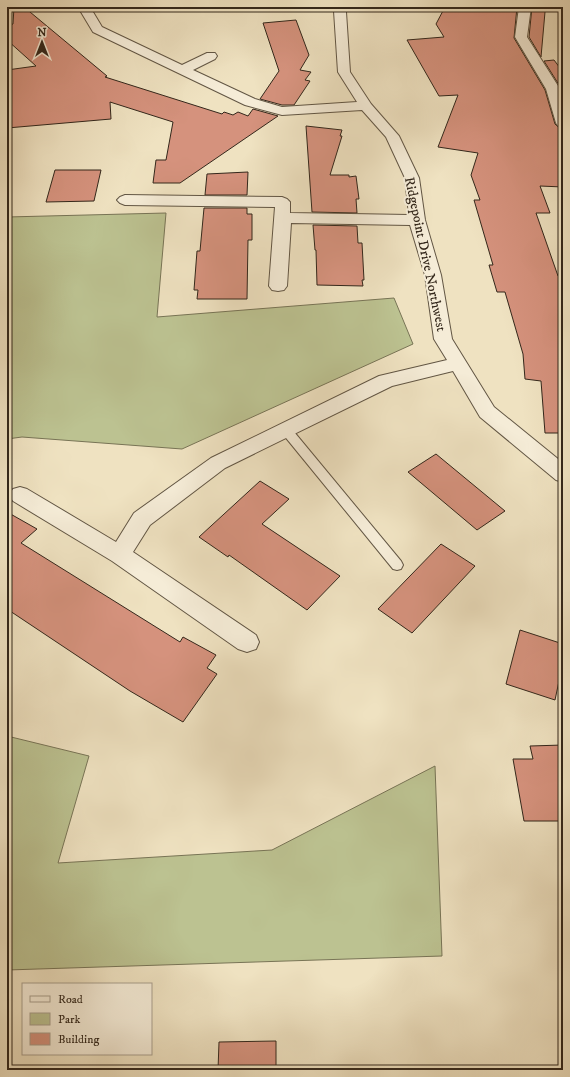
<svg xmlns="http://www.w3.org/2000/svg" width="570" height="1077" viewBox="0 0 570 1077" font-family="'IM FELL DW Pica',serif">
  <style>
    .green { fill: #bcc291; stroke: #787456 }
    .building { fill: #d5927d; stroke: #33271b }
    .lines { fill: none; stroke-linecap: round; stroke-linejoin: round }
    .lane-casing { stroke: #625644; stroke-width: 2 }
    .street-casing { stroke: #625644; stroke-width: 2 }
    .lane { fill: #f5ecd7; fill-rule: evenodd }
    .street { fill: #f5ecd7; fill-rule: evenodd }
    .labels { text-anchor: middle; stroke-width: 4; stroke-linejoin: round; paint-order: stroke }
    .far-street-label { font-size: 14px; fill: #33271b; stroke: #f5ecd7 }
  </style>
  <rect width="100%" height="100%" fill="#efe2c1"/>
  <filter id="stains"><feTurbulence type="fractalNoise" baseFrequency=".005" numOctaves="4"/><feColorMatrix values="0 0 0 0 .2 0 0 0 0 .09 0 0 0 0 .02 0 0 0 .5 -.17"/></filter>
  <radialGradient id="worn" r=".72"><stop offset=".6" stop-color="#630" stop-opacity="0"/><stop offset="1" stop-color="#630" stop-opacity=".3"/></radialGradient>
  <g class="green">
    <path d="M166 213 157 317 394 298 413 344 182 449 22 437 7 439V217Z"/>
    <path d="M7 736 89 756 58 863 272 850 435 766 442 956 7 970Z"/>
  </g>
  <g class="building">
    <path d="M14 7H24L107 76 105 77 222 114 224 112 233 115 238 112 248 116 253 109 278 116 180 183H153L156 160H166L173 122 110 102 111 119 7 128V70L36 66 7 40V26L13 24Z"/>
    <path d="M445 7H517L514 38 545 90 555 124 558 127 563 128V187L540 186 550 213H536L558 276H563V433H545L541 381 525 379 523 354 505 292H497L489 265H493L474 200H480L471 175 478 153 438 147 458 95 439 96 407 40 444 37 436 24Z"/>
    <path d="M532 7H544L545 12 541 57 529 37Z"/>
    <path d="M296 20 309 55 300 70 311 72 305 80 310 81 294 105H282L260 99 279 71 263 23Z"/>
    <path d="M554 60 563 72V94L561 88 544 61Z"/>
    <path d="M306 126 342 130 340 136H342L330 175H349V177L356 176 359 199H356L357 213 312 212Z"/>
    <path d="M55 170H101L94 201 46 202Z"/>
    <path d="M248 172 247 195H205L207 174Z"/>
    <path d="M204 208H247V214H252V240H248L247 299H197L198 290H194L197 251H200Z"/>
    <path d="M313 225 357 226 358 243H362L364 280H362L363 286 317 285 316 250H315Z"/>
    <path d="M436 454 505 511 477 530 408 472Z"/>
    <path d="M260 481 289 499 262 524 340 576 307 610 229 555 228 557 199 537Z"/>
    <path d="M7 512 37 529 21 543 180 642 183 637 216 655 207 668 217 674 183 722 130 691 7 609Z"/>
    <path d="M441 544 475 566 412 633 378 609Z"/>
    <path d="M520 630 563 644V682L559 681 555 700 506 684Z"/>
    <path d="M563 745V821H524L513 759H533L530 746Z"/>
    <path d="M276 1041V1070H218L219 1042Z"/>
  </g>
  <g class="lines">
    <defs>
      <path id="lane" d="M286 426 290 427 401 561 403 565 401 569 397 570 393 569 282 433 281 430 282 427Z"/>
      <g id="street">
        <path d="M78 7H90L102 27 182 65 207 53H215L217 56 215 59 193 70 255 99 282 107 357 102 338 72 334 11 337 7H350L346 12 350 72 371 104 399 136 419 178 425 220 441 275 452 339 494 407 563 463V482L556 480 480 417 453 371 392 386 225 468 150 525 133 552 256 635 259 642 256 649 247 652 238 649 112 561 13 501 9 495 13 489 20 487 27 489 116 542 134 513 211 458 379 376 447 360 434 339 425 275 410 225 291 223 287 286 284 290 278 291 272 290 269 286 275 207 125 205 120 203 117 200 120 197 125 195 282 197 287 199 290 202V213L409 215 405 178 386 137 362 110 282 115 245 105 93 32Z"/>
        <path d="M519 7H531L527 37 560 89 563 100V127L558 126 556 123 546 89 515 37Z"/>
      </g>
    </defs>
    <use href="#lane" class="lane-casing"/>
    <use href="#street" class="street-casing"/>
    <use href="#lane" class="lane"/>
    <use href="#street" class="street"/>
  </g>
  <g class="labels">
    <g class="far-street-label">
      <text transform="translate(426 254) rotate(78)" y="5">Ridgepoint Drive Northwest</text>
    </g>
  </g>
  <rect width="570" height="1077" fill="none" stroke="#efe2c1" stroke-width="24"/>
  <rect x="8" y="8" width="554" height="1061" fill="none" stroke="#33271b" stroke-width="2"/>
  <rect x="12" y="12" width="546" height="1053" fill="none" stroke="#33271b"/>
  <rect x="22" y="983" width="130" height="72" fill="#f5ecd7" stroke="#a79d8c"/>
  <rect x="30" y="996" width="20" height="6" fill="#f5ecd7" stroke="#a79d8c"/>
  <text x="58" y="1003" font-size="12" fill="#33271b">Road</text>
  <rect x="30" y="1013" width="20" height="12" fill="#bcc291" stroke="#a79d8c"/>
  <text x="58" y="1023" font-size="12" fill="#33271b">Park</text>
  <rect x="30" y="1033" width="20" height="12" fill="#d5927d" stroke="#a79d8c"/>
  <text x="58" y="1043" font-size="12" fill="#33271b">Building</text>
  <g transform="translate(42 42)" stroke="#f5ecd7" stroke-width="3" paint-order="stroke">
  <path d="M0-3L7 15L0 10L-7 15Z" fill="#33271b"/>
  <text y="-6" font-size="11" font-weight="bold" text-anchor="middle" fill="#33271b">N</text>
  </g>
  <rect width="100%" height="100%" filter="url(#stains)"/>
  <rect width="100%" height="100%" fill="url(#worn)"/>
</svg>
